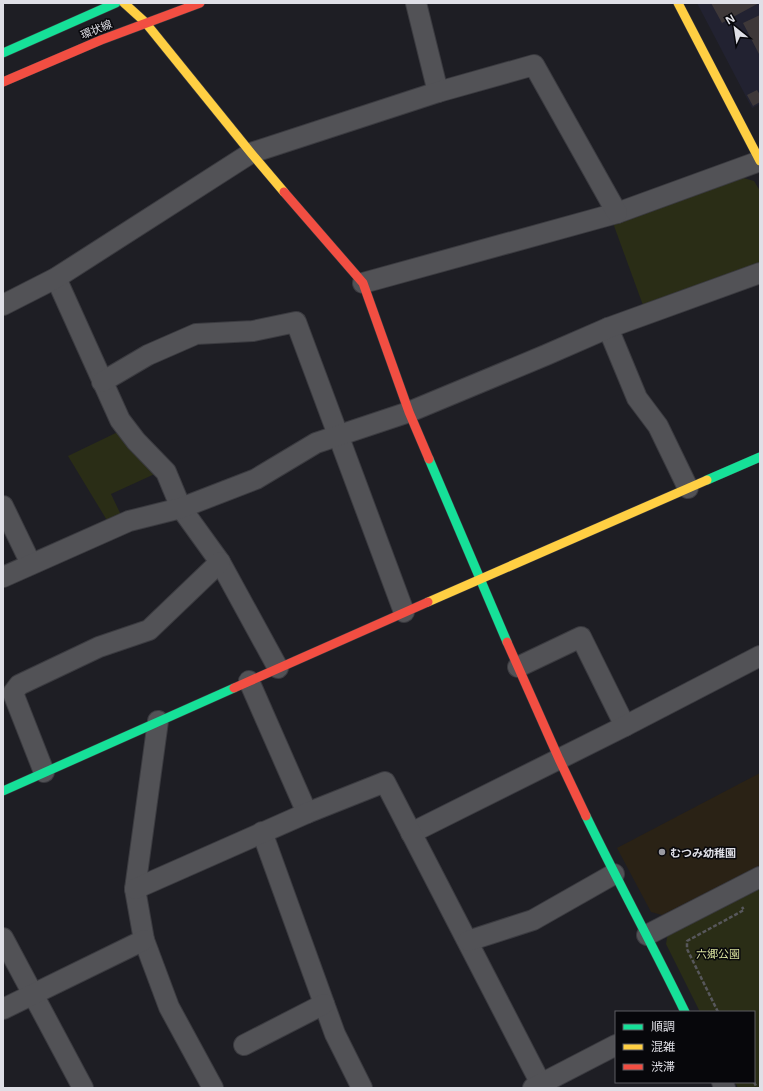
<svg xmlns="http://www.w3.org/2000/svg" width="763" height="1091" viewBox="0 0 763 1091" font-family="'Noto Sans','Noto Sans JP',sans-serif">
  <rect width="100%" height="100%" fill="#1e1e24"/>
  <!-- built -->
  <path fill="#222231" d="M697,3H760V104L752,108Z"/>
  <!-- education -->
  <path fill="#2a2215" d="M760,773V865L662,915L651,912L617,848Z"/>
  <!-- green -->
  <g fill="#2a2d16">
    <path d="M740,177L754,181L760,191V267L644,308L613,223Z"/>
    <path d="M122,430L159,472L111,494L121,515L108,522L68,456Z"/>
    <path d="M760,884V1088H738L735,1082H754V1012H700L666,944L668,932Z"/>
  </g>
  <!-- building -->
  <g fill="#3e3839">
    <path d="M711,3H759L722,23Z"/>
    <path d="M760,15V56L743,23Z"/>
    <path d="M757,90L760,95V102L753,106L747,95Z"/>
  </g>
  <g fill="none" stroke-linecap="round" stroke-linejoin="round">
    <defs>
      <g id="street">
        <path d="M416,3L438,92"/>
        <path d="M56,278L120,420L136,441L166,472L181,508L220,562L278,668"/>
        <path d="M363,283L617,213L760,161"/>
        <path d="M3,305L56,278L251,153L438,92L534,65L617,213"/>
        <path d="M608,328L637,398L658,426L688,488"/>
        <path d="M102,382L148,355L196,334L253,331L296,322L404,612"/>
        <path d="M3,506L31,564"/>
        <path d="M3,577L129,521L181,508L256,479L316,443L409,412L546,355L608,328L760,273"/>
        <path d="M518,667L581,637L625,726"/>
        <path d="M249,681L307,813"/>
        <path d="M158,721L135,889L144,940L169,1007L213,1088"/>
        <path d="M44,772L13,693L19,685L99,647L149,630L220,562"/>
        <path d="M262,832L335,1034L362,1088"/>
        <path d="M411,833L625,726L760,656"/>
        <path d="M135,889L307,813L385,782L541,1084"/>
        <path d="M647,935L760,877"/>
        <path d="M3,938L83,1088"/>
        <path d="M468,941L533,920L614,874"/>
        <path d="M3,1009L144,940"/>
        <path d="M244,1045L324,1004"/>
        <path d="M722,1082L725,1088"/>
        <path d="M533,1088L616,1045"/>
      </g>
      <g id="fast">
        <path d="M3,53L116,3"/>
        <path d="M429,459L507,642"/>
        <path d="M707,480L760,457"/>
        <path d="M3,791L234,688"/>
        <path d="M586,816C618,882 653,946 685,1012"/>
      </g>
      <g id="slow">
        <path d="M124,3L145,22L251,153L284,192"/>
        <path d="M678,3L760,161"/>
        <path d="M428,602L707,480"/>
      </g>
      <g id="jam">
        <path d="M3,82L101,40L200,3"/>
        <path d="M284,192L363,283L409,412L429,459"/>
        <path d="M507,642L559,759L586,816"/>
        <path d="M234,688L428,602"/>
      </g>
    </defs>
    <!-- street casing -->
    <use href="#street" stroke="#3b3b40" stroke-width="22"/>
    <!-- fast casing -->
    <use href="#fast" stroke="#3b3b40" stroke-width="10"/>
    <!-- slow casing -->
    <use href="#slow" stroke="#3b3b40" stroke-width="10"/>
    <!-- jam casing -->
    <use href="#jam" stroke="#3b3b40" stroke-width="10"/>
    <!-- path -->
    <g stroke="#57575b" stroke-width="2.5" stroke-dasharray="4 2" stroke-linecap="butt">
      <path d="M718,1012L687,949V941L744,910L742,907"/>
      <path d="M754,1082L757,1088"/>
    </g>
    <!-- street -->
    <use href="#street" stroke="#525256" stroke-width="20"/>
    <!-- fast -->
    <use href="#fast" stroke="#16e098" stroke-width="9"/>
    <!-- slow -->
    <use href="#slow" stroke="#ffcf43" stroke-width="9"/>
    <!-- jam -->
    <use href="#jam" stroke="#f24e42" stroke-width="9"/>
  </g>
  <!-- markers -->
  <circle fill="#9b9ba2" stroke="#07070b" stroke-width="1.5" cx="662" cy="852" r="4"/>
  <g text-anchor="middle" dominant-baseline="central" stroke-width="3" stroke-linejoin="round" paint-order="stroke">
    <!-- street labels -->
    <g font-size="11" fill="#dfdfe6" stroke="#07070b">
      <text transform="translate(96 29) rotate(-22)">環状線</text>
    </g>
    <!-- poi labels -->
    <g font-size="11" font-weight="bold" fill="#dfdfe6" stroke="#07070b" text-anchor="start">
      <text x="670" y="852">むつみ幼稚園</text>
    </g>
    <!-- park labels -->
    <g font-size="11" fill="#d7df9c" stroke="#07070b">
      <text x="718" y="953">六郷公園</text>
    </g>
  </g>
  <!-- border -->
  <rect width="763" height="1091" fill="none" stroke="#dfdfe6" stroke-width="8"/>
  <!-- legend -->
  <rect x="615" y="1011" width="140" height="72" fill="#07070b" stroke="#5d5d63"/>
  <rect x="623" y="1024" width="20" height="6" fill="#16e098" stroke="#5d5d63"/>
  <text x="651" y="1031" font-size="12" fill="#dfdfe6">順調</text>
  <rect x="623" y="1044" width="20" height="6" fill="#ffcf43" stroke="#5d5d63"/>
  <text x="651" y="1051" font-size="12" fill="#dfdfe6">混雑</text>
  <rect x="623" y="1064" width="20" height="6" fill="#f24e42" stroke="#5d5d63"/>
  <text x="651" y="1071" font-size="12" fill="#dfdfe6">渋滞</text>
  <!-- north arrow -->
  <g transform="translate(735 28) rotate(330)" stroke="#07070b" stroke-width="3" paint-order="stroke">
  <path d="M0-3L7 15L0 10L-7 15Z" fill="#dfdfe6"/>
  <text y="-6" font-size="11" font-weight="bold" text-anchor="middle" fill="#dfdfe6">N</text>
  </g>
</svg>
